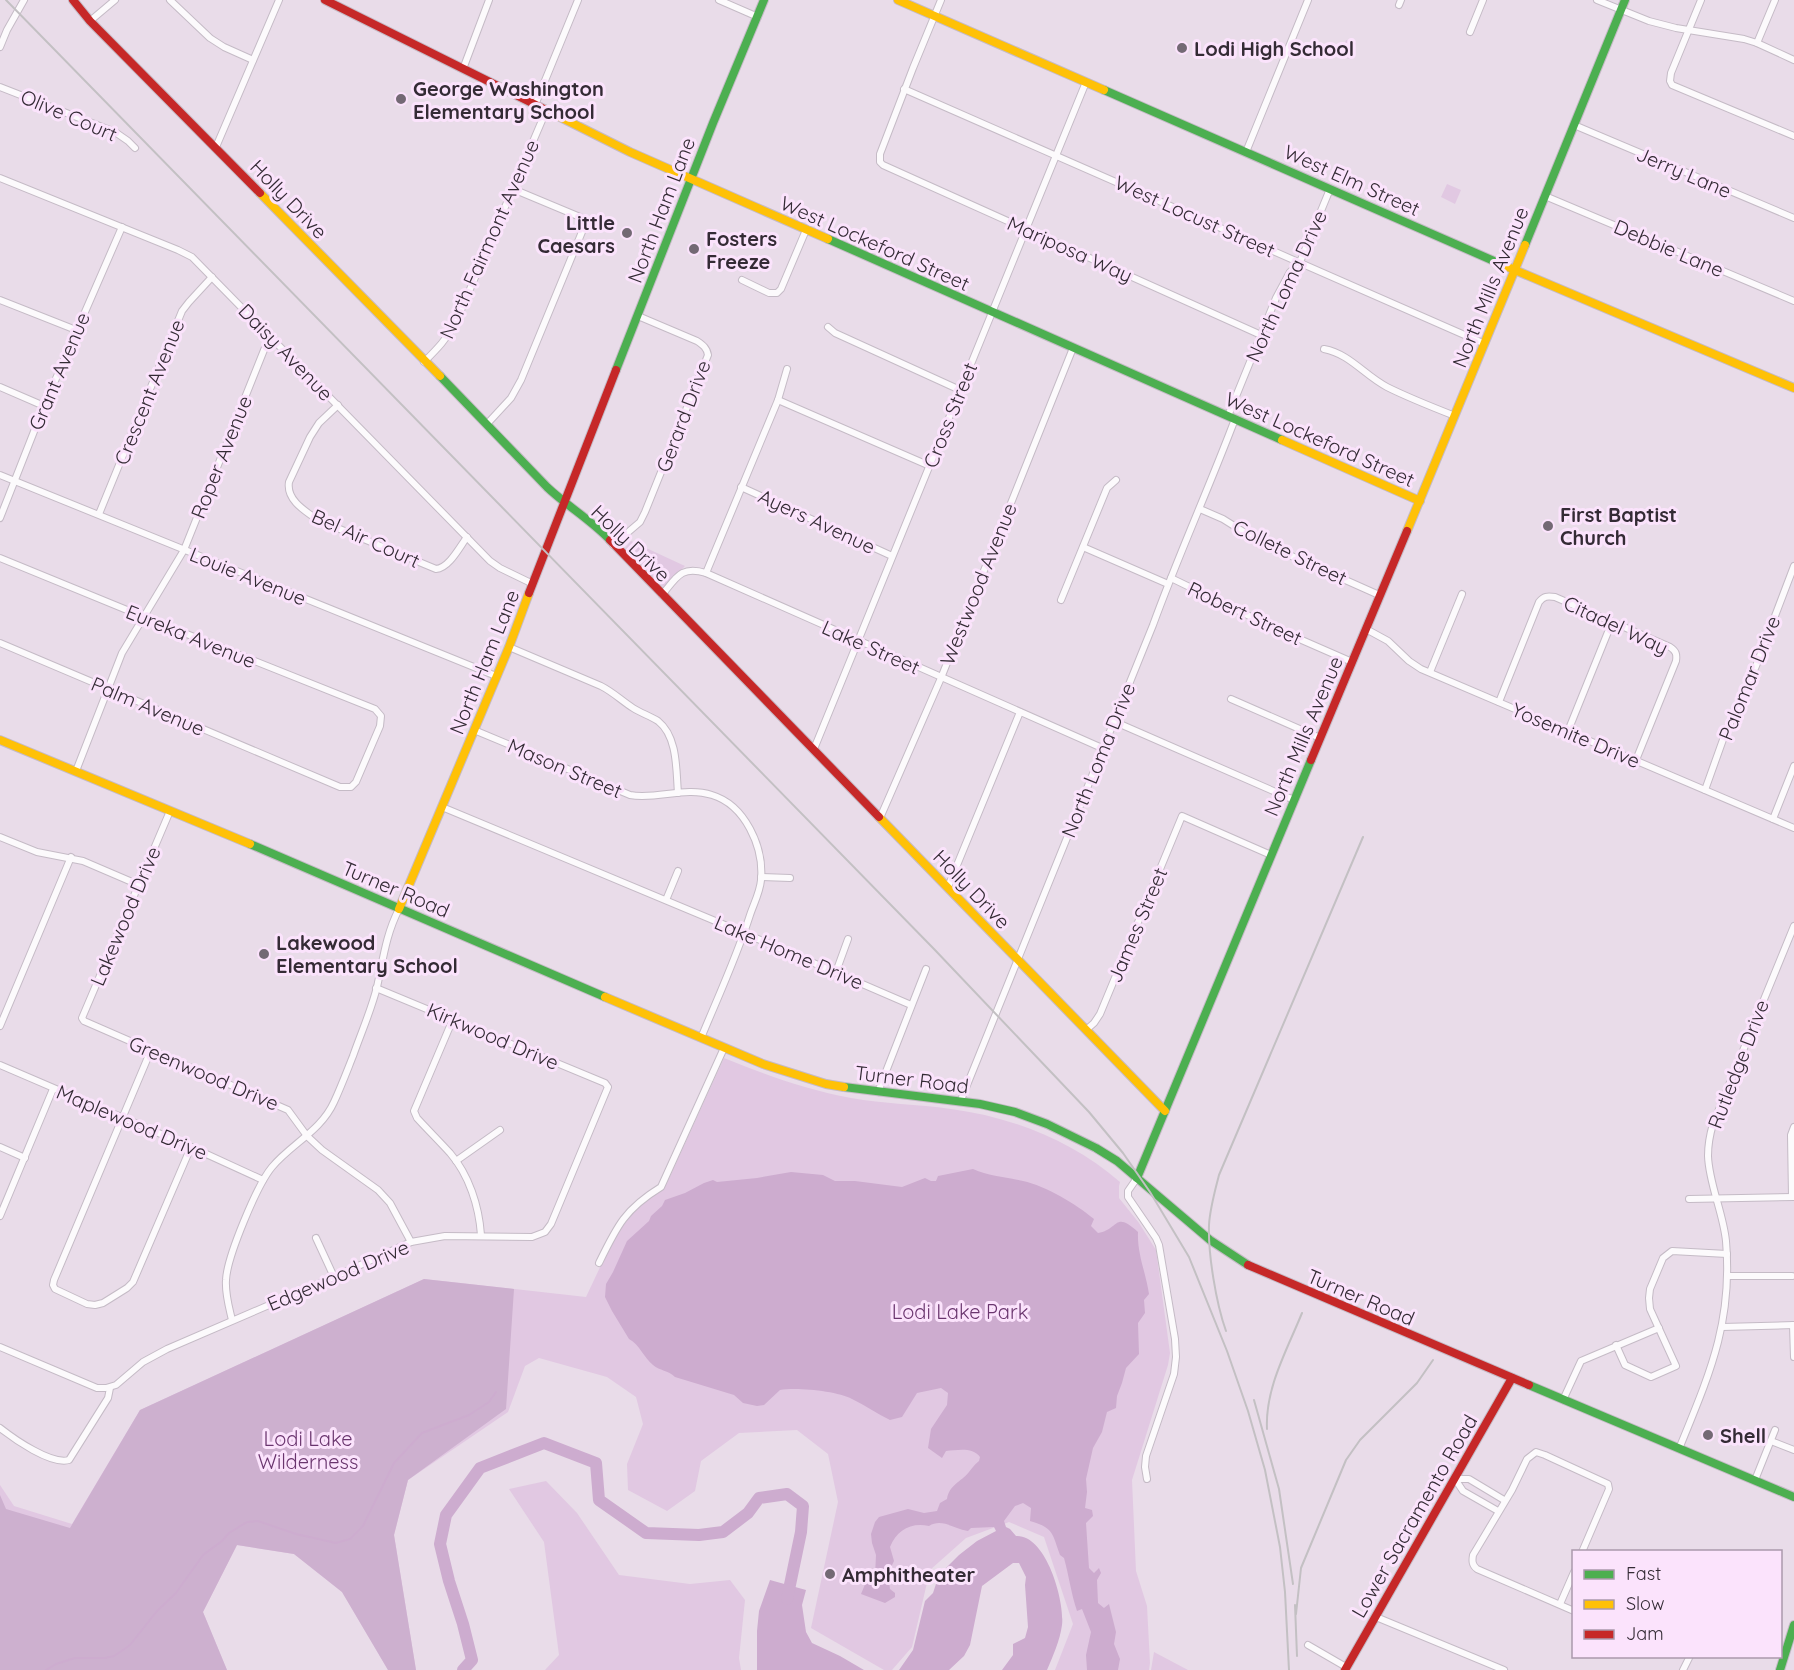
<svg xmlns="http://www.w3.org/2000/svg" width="1794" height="1670" viewBox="0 0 1794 1670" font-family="Quicksand,sans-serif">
  <rect width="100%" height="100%" fill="#e9dce9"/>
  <!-- green -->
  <g fill="#e1c8e2">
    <path d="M1346,40L1356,43L1350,59L1340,56Z"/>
    <path d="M1447,184L1461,190L1455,204L1441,197Z"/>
    <path d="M631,541L685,566L664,588L625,548Z"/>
    <path d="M724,1058C766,1075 807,1090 851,1098C884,1104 917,1104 951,1109C1012,1117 1073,1141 1120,1182L1119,1186V1198L1139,1223L1156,1250L1170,1353L1168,1365L1132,1480L1136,1571L1147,1606L1150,1663L1149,1670H1055L1073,1624L1044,1537L1009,1522L966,1538L930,1570L912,1647L892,1670H884L811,1628L838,1502L828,1454L797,1430L739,1433L701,1461L695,1491L667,1511L628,1490L627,1464L643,1424L636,1397L607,1377L539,1358L525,1366L508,1412L408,1480L394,1535L416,1670H388L342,1592L294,1554L237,1545L203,1612L227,1670H0V1485L14,1506L72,1524L140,1410L424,1279L586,1297L611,1244L628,1215L645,1199L667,1183Z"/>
    <path d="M546,1481L577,1513L619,1575L690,1584L730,1580L745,1600L739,1658L741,1670H545L559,1655L544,1542L509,1489Z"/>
    <path d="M1154,1652L1188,1670H1151Z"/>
  </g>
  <!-- forest -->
  <path fill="#cdb0cf" d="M424,1279L514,1289L506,1409L408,1480L394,1535L416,1670H388L342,1592L294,1554L237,1545L203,1612L227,1670H0V1495L6,1509L70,1528L140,1410Z"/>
  <!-- water -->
  <g fill="#cdaccf">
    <path d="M973,1169C989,1176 1006,1177 1023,1181C1046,1186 1076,1204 1094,1219L1091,1226L1098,1233C1119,1230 1114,1210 1138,1232C1137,1254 1146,1273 1149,1294L1144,1300L1145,1313L1138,1323L1139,1354L1126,1368L1122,1383L1117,1396L1116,1408L1107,1412L1102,1432L1093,1448L1086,1479L1087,1492L1085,1508L1092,1510L1093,1516L1086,1523L1089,1568L1094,1573L1099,1568L1101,1573L1097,1580L1098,1603L1104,1608L1109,1604L1116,1632L1114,1644L1120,1659L1118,1670H1087L1086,1655L1091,1632L1082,1609L1077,1611C1071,1593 1069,1576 1064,1558L1060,1555C1052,1533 1054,1528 1030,1521L1031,1508L1023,1503L1015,1506L1004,1521L1006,1527L1010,1529L1016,1536C1046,1534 1065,1601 1062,1625C1060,1640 1053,1656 1047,1670H1002L1013,1655V1644L1025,1638L1028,1627L1025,1585L1026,1577L1019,1563H1013L982,1586L970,1645L964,1656L949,1670H899L913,1650L925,1601L933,1593L939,1575L959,1555L977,1541L996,1531L994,1527L971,1528L968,1531C954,1529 942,1518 929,1526C911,1522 897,1530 890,1547L894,1561C888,1573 888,1576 890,1589L895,1593V1597L885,1603L861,1594L866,1582L875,1576L876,1555L872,1543L871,1534L875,1522L879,1517L908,1509L924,1513L937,1511L940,1503L947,1499C949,1485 961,1482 969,1472C973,1467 974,1465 979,1461L980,1457C973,1447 958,1450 946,1451L942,1458L928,1448L931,1429L947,1405L948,1393L941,1388L917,1393L902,1417L890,1420C877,1414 865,1405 852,1399C837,1391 797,1387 780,1390L764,1405L757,1406L743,1403L734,1395L675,1377C668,1370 660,1371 653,1365C644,1358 640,1345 629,1339L612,1311L605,1297L606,1284L613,1272L627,1241L649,1221L651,1216L662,1206L665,1200L685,1193L704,1183L713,1180L717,1182L757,1178L791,1172L823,1175L835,1181H855L902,1187L925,1178L931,1181H936L938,1176Z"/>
    <path d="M770,1580L806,1590L802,1605L806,1632L812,1643L840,1656L864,1670H757V1631L759,1611Z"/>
  </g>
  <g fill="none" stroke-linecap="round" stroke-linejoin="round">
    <!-- stream -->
    <path stroke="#cdaccf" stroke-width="2" d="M46,1670L56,1664L75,1658H105L114,1656L123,1650L130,1645L157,1611L176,1593L203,1555L222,1541L229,1533L247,1522L258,1521L296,1534L336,1543L350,1539L363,1526L394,1463L422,1433L469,1415L489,1402L496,1392"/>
    <!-- river -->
    <path stroke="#cdaccf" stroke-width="12" d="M463,1670L472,1660L463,1624L449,1581L440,1544L446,1515L480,1468L544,1443L596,1463L599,1500L646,1533L699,1535L723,1532L748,1513L759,1498L787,1494L803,1506L801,1532L787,1599"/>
    <defs>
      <g id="street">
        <path d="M170,0L210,38L224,47L253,60"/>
        <path d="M719,0L758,17"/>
        <path d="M941,0L913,68L880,154V162L883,165L1261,335"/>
        <path d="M1597,0L1649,21L1676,28L1744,39L1757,43L1794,60"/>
        <path d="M1701,0L1671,73L1670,81L1672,85L1794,136"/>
        <path d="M1399,5L1401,0"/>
        <path d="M90,21L115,0"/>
        <path d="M1470,32L1483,0"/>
        <path d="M1757,43L1775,0"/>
        <path d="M0,47L7,30L24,0"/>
        <path d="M463,69L489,0"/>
        <path d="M0,87L115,132L128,141L135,148"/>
        <path d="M904,89L1485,344"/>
        <path d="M535,105L578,0"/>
        <path d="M1574,125L1794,218"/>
        <path d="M216,147L279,0"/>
        <path d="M1246,152L1308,0"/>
        <path d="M0,178L178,250L192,257L490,561L500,568L533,584"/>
        <path d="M1545,196L1794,301"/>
        <path d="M742,280L769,293H777L781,289L806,230"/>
        <path d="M0,300L76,330"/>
        <path d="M828,327L835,333L960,390"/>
        <path d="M1324,349C1350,354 1364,375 1387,387C1409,398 1432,407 1455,416"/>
        <path d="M424,362C437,349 447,339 456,322L546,111"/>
        <path d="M0,387L44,406"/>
        <path d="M778,400L930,466"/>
        <path d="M338,405L319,423L310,437L289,482C286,500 305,511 318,520L436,569C449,568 459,548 467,537"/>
        <path d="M1228,416L1276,298L1290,272L1300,262L1330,189"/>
        <path d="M487,424L511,398L521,380L584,227L583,221L580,217L513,189"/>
        <path d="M0,475L496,676"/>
        <path d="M741,487L892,556"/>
        <path d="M1200,509L1223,519L1258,541L1379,595"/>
        <path d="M99,514L182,311L189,302L212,277"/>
        <path d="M0,518L44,406L122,227"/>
        <path d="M613,545L640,522L645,512L708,355C707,348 703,345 697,341L638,316"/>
        <path d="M1083,547L1168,584"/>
        <path d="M0,558L144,617L375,709L381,716L380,726L356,782L351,787H340L0,643"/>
        <path d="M706,573L778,400L787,369"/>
        <path d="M1171,578L1272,627L1352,662"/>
        <path d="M662,595C676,578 681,565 706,573L1102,748"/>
        <path d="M1061,600L1107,488L1116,480"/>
        <path d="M1366,629L1388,641L1409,661L1421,669L1794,828"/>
        <path d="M509,647L601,686C613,692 622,701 633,708C641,713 650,716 658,721C678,737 676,770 678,793"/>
        <path d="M1430,672L1462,594"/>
        <path d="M1231,699L1320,738"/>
        <path d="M1499,702L1539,602C1544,596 1547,596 1555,597L1670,647C1676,651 1677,654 1676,661L1636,760"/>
        <path d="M1113,721L1294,800"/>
        <path d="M474,730L630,795C657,800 685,786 712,795C745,805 764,847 761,880C760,892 754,903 750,915C737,956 718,997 701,1038"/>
        <path d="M1568,731L1612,622"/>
        <path d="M814,749L1086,82"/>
        <path d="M76,771L122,653L184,550L270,335"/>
        <path d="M1705,790L1725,734L1756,666L1794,566"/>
        <path d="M442,807L744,933L911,1005"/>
        <path d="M170,811L82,1018L84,1021L288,1110L307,1136L322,1150L378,1190L390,1203L411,1242"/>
        <path d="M880,818L941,678L1073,348"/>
        <path d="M1773,819L1794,766"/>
        <path d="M0,837L37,852L83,861L139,885"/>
        <path d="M761,877L790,878"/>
        <path d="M948,887L1020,712"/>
        <path d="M666,900L678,871"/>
        <path d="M836,972L848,939"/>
        <path d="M453,1019L414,1111L417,1118C428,1130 439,1141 450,1153C469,1175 479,1206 481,1235"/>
        <path d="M0,1026L71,857"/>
        <path d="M1086,1030L1094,1023L1100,1014L1182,816L1271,855"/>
        <path d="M151,1050L54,1280L53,1285L55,1289L87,1304L95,1305L103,1303L127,1288L133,1282L191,1147"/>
        <path d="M0,1065L191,1147L263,1180"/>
        <path d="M878,1092L926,969"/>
        <path d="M961,1100L1153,625C1178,556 1209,488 1235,419"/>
        <path d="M0,1147L25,1158"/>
        <path d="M456,1161L500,1130"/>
        <path d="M1137,1178L1128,1191V1197L1156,1238L1159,1245L1175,1339L1176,1357L1174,1374L1146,1456L1145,1467L1147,1479"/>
        <path d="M1792,1197L1791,1135L1794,1127"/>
        <path d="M1689,1199L1794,1197"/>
        <path d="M0,1216L53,1089"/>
        <path d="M316,1238L334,1277"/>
        <path d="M599,1263C617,1226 625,1209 661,1187L724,1048"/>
        <path d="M1728,1276H1792"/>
        <path d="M232,1320C229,1307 225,1294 226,1280C227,1257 257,1185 272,1167C291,1144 321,1131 334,1102C341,1087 347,1071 353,1056C361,1033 371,1011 377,987C383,960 386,934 399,909"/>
        <path d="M1793,1325L1794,1357"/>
        <path d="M1722,1327L1794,1325"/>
        <path d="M1616,1345L1625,1365L1651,1377L1676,1366L1650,1309L1649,1298L1650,1289L1663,1258L1672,1251L1727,1254"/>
        <path d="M0,1347L97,1388H106L116,1385L143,1362L167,1349L334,1277L411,1242L445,1236L532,1237L545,1232L551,1224L608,1087L605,1083L376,988"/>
        <path d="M1563,1400L1581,1361L1659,1328"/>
        <path d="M0,1428C14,1439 51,1465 69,1460L108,1398L110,1388"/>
        <path d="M1771,1441L1794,1450"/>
        <path d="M1679,1449C1709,1375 1733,1323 1726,1241C1723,1212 1709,1184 1708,1156C1708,1145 1710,1134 1713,1124L1794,926"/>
        <path d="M1455,1479H1469L1504,1500"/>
        <path d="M1455,1479L1463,1491L1498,1511"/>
        <path d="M1755,1480L1775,1430"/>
        <path d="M1560,1604L1574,1572"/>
        <path d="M1574,1611L1477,1569C1472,1565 1472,1561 1473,1555L1512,1490L1527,1459L1536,1452L1545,1455L1608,1484L1609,1489L1582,1552"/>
        <path d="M1376,1617L1504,1670"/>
        <path d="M1308,1645L1346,1667"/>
        <path d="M1683,1670L1690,1656"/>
      </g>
      <g id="fast">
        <path d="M1104,90L1503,265"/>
        <path d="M828,239L1282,440"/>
        <path d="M1525,245L1625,0"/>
        <path d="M616,370L713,123L764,0"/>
        <path d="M440,376L547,487C567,506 591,520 610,540"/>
        <path d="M250,844L605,997"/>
        <path d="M844,1087L980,1104L1015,1112L1047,1124L1096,1148L1117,1161L1210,1240L1248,1265"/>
        <path d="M1137,1178L1311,760"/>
        <path d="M1529,1385L1794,1497"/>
        <path d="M1780,1670L1794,1625"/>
      </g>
      <g id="slow">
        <path d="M898,0L1104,90"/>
        <path d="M544,109L630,152L828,239"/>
        <path d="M260,193L440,376"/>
        <path d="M1503,265L1794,388"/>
        <path d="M1282,440L1420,501"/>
        <path d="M1407,531L1525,245"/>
        <path d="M0,740L250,844"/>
        <path d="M879,817L1165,1111"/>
        <path d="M399,909L509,647L529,593"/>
        <path d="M605,997L763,1064L826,1084L844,1087"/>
      </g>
      <g id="jam">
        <path d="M73,0L90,21L260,193"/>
        <path d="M325,0L544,109"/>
        <path d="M610,540L879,817"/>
        <path d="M529,593L616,370"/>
        <path d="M1311,760L1407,531"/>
        <path d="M1248,1265L1529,1385"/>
        <path d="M1345,1670L1512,1378"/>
      </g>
    </defs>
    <!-- street casing -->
    <use href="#street" stroke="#c5bbc6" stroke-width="8"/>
    <!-- fast casing -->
    <use href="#fast" stroke="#c5bbc6" stroke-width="10"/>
    <!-- slow casing -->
    <use href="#slow" stroke="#c5bbc6" stroke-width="10"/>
    <!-- jam casing -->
    <use href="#jam" stroke="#c5bbc6" stroke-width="10"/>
    <!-- street -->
    <use href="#street" stroke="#fcfafc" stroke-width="6"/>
    <!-- fast -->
    <use href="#fast" stroke="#4caf50" stroke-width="8"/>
    <!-- slow -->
    <use href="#slow" stroke="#ffc107" stroke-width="8"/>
    <!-- jam -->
    <use href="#jam" stroke="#c62828" stroke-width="8"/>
    <!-- rail -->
    <g stroke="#c3c0c3" stroke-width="2">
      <path d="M6,0L934,949L1089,1112L1123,1153L1150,1192L1189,1257L1227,1351L1248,1411L1265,1470L1280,1547L1285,1592L1289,1670"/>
      <path d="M1226,1331C1216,1303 1208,1254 1209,1225C1210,1208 1215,1191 1219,1175L1363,837"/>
      <path d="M1254,1400L1279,1489L1293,1584"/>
      <path d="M1267,1429C1265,1388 1287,1350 1302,1313"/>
      <path d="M1295,1605L1297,1656"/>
      <path d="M1296,1614L1301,1568L1346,1460L1360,1440L1417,1383L1433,1360"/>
    </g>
  </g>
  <!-- markers -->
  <g fill="#736974" stroke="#fbe3fc" stroke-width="2">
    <circle cx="1182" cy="48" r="6"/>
    <circle cx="401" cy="99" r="6"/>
    <circle cx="627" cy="233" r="6"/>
    <circle cx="694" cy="249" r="6"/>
    <circle cx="1548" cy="526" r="6"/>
    <circle cx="264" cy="954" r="6"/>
    <circle cx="1708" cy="1435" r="6"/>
    <circle cx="830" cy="1574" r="6"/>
  </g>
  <g text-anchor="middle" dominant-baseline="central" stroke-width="6" stroke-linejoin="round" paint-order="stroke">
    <!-- poi labels -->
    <g font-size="20" font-weight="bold" fill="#342b35" stroke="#fbe3fc" text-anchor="start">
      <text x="1194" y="48">Lodi High School</text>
      <text x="413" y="88">George Washington<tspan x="413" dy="23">Elementary School</tspan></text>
      <text x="615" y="222" text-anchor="end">Little<tspan x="615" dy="23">Caesars</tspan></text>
      <text x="706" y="238">Fosters<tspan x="706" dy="23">Freeze</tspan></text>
      <text x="1560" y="514">First Baptist<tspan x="1560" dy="23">Church</tspan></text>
      <text x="276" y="942">Lakewood<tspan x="276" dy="23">Elementary School</tspan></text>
      <text x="1720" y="1435">Shell</text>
      <text x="842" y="1574">Amphitheater</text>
    </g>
    <!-- street labels -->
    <g font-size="20" fill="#342b35" stroke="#fbe3fc">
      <text transform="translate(69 115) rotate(23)">Olive Court</text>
      <text transform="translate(1684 172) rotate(23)">Jerry Lane</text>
      <text transform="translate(1352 180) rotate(24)">West Elm Street</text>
      <text transform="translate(289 199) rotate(46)">Holly Drive</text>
      <text transform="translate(661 210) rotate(-69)">North Ham Lane</text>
      <text transform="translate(1195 216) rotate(24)">West Locust Street</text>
      <text transform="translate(489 239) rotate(-66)">North Fairmont Avenue</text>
      <text transform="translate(875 243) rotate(24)">West Lockeford Street</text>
      <text transform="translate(1669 248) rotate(23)">Debbie Lane</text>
      <text transform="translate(1070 249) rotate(24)">Mariposa Way</text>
      <text transform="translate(1286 286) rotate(-65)">North Loma Drive</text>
      <text transform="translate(1490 287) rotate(-68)">North Mills Avenue</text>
      <text transform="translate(286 352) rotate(46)">Daisy Avenue</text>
      <text transform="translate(59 371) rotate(-67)">Grant Avenue</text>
      <text transform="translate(149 392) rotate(-68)">Crescent Avenue</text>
      <text transform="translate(950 415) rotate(-68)">Cross Street</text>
      <text transform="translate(683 416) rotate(-69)">Gerard Drive</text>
      <text transform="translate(1320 439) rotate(24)">West Lockeford Street</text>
      <text transform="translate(221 457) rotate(-68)">Roper Avenue</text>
      <text transform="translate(817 521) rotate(25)">Ayers Avenue</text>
      <text transform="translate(366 538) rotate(24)">Bel Air Court</text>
      <text transform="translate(631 543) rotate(44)">Holly Drive</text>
      <text transform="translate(1290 552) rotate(26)">Collete Street</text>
      <text transform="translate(248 576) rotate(22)">Louie Avenue</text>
      <text transform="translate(978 584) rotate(-68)">Westwood Avenue</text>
      <text transform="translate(1245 613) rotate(25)">Robert Street</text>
      <text transform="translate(1616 625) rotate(25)">Citadel Way</text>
      <text transform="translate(191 636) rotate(22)">Eureka Avenue</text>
      <text transform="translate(871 647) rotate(24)">Lake Street</text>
      <text transform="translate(484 662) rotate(-68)">North Ham Lane</text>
      <text transform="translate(1749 678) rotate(-68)">Palomar Drive</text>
      <text transform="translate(148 706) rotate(23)">Palm Avenue</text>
      <text transform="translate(1576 735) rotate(23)">Yosemite Drive</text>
      <text transform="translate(1303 736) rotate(-67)">North Mills Avenue</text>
      <text transform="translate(1098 760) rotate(-68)">North Loma Drive</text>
      <text transform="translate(565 768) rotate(23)">Mason Street</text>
      <text transform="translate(396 889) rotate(23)">Turner Road</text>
      <text transform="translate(972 889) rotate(46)">Holly Drive</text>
      <text transform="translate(125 916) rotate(-67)">Lakewood Drive</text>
      <text transform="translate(1137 925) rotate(-67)">James Street</text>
      <text transform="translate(789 952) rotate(23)">Lake Home Drive</text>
      <text transform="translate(493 1036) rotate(23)">Kirkwood Drive</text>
      <text transform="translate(1738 1064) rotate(-69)">Rutledge Drive</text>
      <text transform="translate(204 1073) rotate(23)">Greenwood Drive</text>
      <text transform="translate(912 1079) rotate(7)">Turner Road</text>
      <text transform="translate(132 1122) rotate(23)">Maplewood Drive</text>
      <text transform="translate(338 1275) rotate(-23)">Edgewood Drive</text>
      <text transform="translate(1361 1297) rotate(23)">Turner Road</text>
      <text transform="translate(1414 1516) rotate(-60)">Lower Sacramento Road</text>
    </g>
    <!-- park labels -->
    <g font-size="20" fill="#6a356e" stroke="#fbe3fc">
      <text x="960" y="1311">Lodi Lake Park</text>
      <text x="308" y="1438">Lodi Lake<tspan x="308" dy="23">Wilderness</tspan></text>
    </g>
  </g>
  <!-- legend -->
  <rect x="1572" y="1550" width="210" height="108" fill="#fbe3fc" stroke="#ab99ac" stroke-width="1.5"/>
  <rect x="1584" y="1570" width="30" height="9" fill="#4caf50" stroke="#ab99ac" stroke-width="1.5"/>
  <text x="1626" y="1580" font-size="18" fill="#342b35">Fast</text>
  <rect x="1584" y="1600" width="30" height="9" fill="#ffc107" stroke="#ab99ac" stroke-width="1.5"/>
  <text x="1626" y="1610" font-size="18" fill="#342b35">Slow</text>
  <rect x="1584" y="1630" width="30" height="9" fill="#c62828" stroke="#ab99ac" stroke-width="1.5"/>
  <text x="1626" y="1640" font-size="18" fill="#342b35">Jam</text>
</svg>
